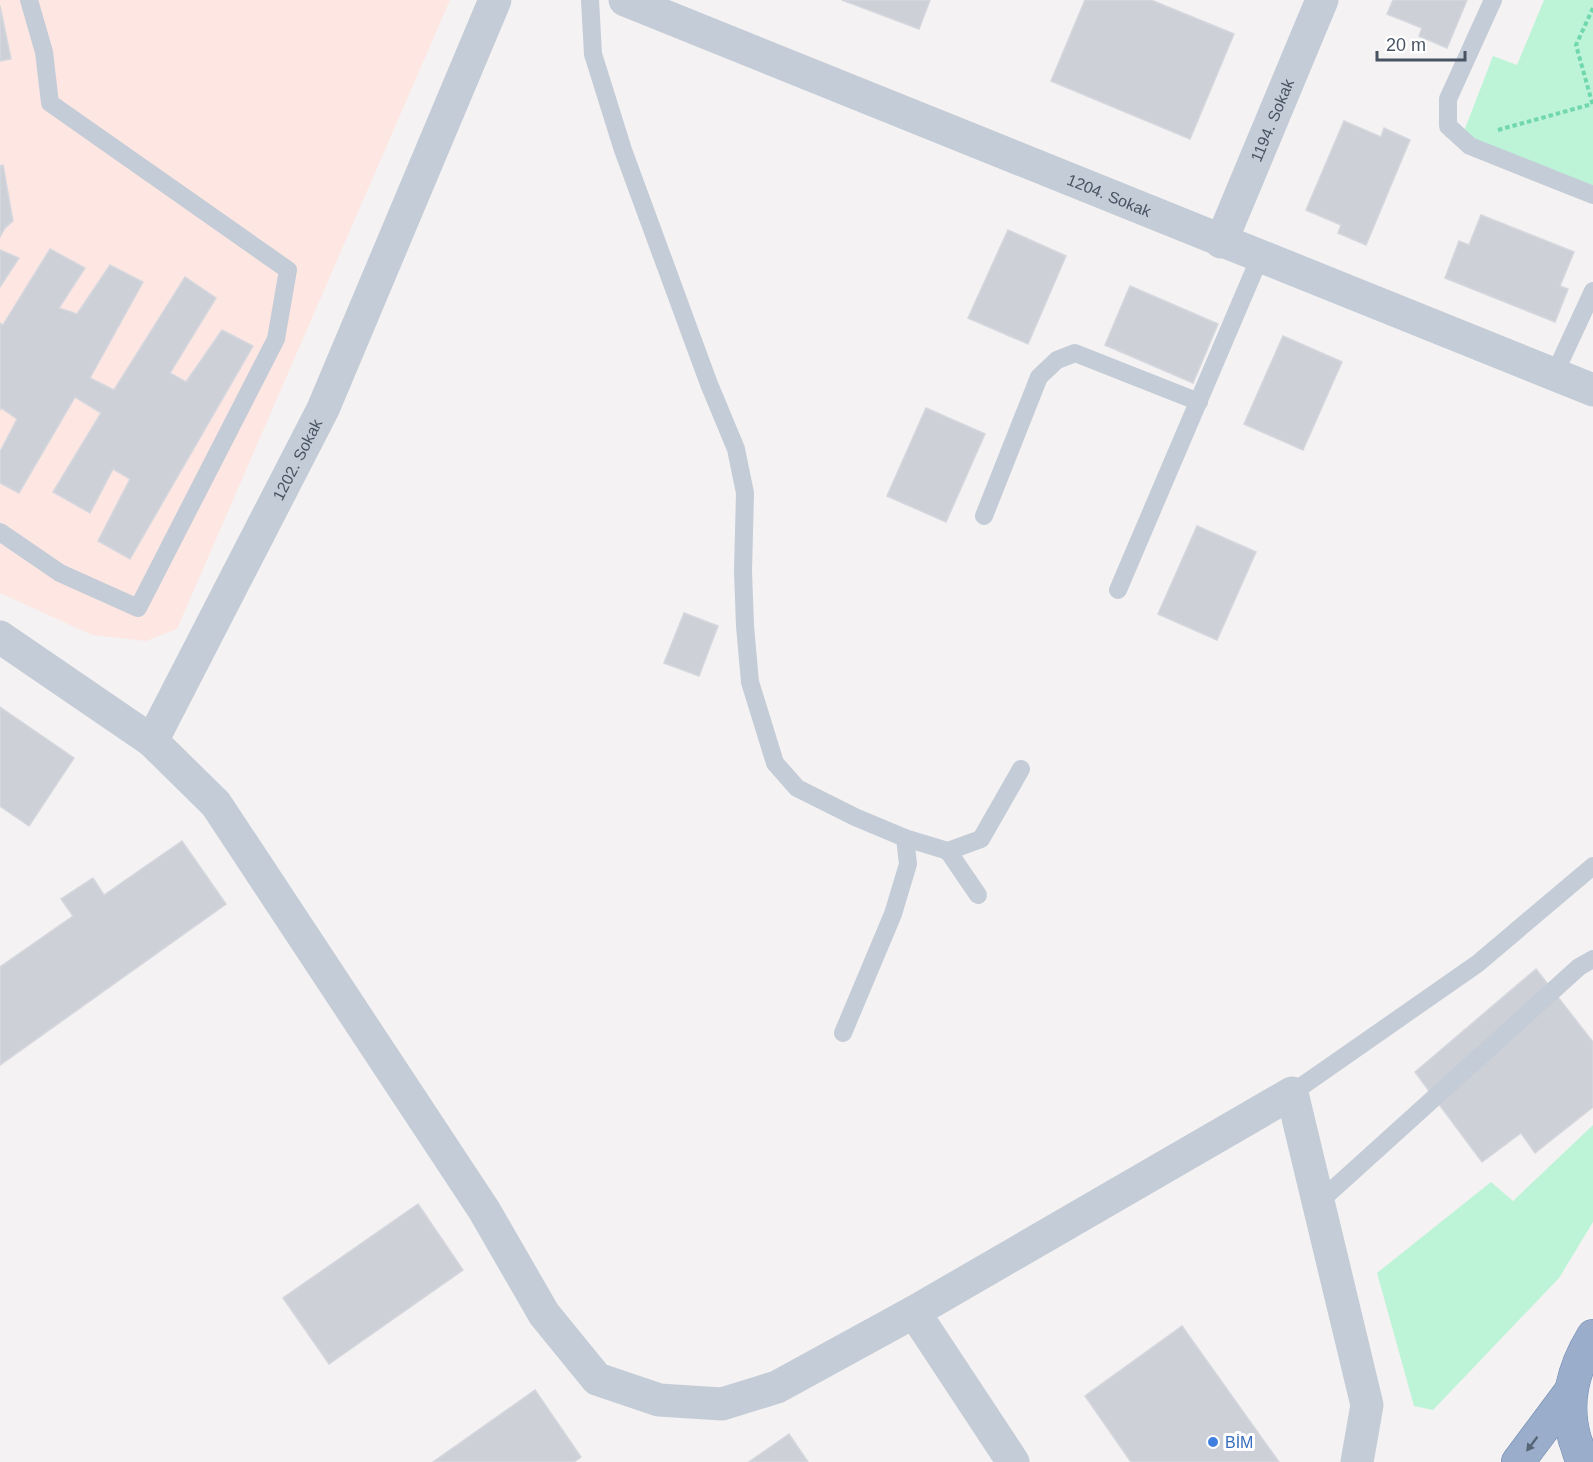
<svg xmlns="http://www.w3.org/2000/svg" width="1593" height="1462" viewBox="0 0 1593 1462" font-family="Helvetica,sans-serif">
  <rect width="100%" height="100%" fill="#f4f2f2"/>
  <!-- medical -->
  <path fill="#fee7e2" d="M0,0H450L177,629L146,641L92,635L0,593Z"/>
  <!-- green -->
  <g fill="#bdf4d7">
    <path d="M1544,0H1593V190L1463,134L1493,56L1517,65Z"/>
    <path d="M1593,1125V1222L1559,1278L1433,1410L1414,1406L1377,1273L1491,1182L1513,1201Z"/>
  </g>
  <!-- building -->
  <g fill="#cdd0d7" stroke="#d5d7de" stroke-width="1.5">
    <path d="M842,0H930L919,29Z"/>
    <path d="M1085,0H1151L1234,34L1190,139L1051,81Z"/>
    <path d="M1393,0H1467L1447,48L1419,36L1422,28L1387,14Z"/>
    <path d="M0,6L11,59L0,61Z"/>
    <path d="M1344,121L1381,137L1384,128L1410,140L1366,245L1338,233L1341,225L1306,210Z"/>
    <path d="M3,165L13,221L5,228L0,237V166Z"/>
    <path d="M1481,215L1574,252L1560,286L1568,289L1555,322L1445,278L1459,241L1469,245Z"/>
    <path d="M1008,230L1066,256L1028,344L968,318Z"/>
    <path d="M50,249L85,268L59,308L77,314L110,265L143,282L90,378L114,390L185,277L216,298L170,373L186,382L222,330L253,346L130,559L98,541L130,479L113,469L90,513L53,492L101,413L75,397L19,493L0,483V452L17,419L1,408L0,410V323L3,325Z"/>
    <path d="M0,250L19,258L0,287Z"/>
    <path d="M1130,286L1218,324L1193,383L1105,345Z"/>
    <path d="M1283,336L1342,362L1303,450L1244,424Z"/>
    <path d="M926,408L985,434L946,522L887,496Z"/>
    <path d="M1197,526L1256,552L1217,640L1158,614Z"/>
    <path d="M684,613L718,626L699,676L664,663Z"/>
    <path d="M0,707L74,758L29,826L0,806Z"/>
    <path d="M182,841L226,904L0,1065V967L73,916L61,899L93,878L104,895Z"/>
    <path d="M1536,969L1593,1042V1107L1535,1153L1521,1133L1482,1162L1415,1072Z"/>
    <path d="M418,1204L463,1270L329,1364L283,1298Z"/>
    <path d="M1182,1326L1279,1462H1131L1085,1396Z"/>
    <path d="M535,1390L581,1457L574,1462H433Z"/>
    <path d="M789,1434L808,1462H749Z"/>
  </g>
  <g fill="none" stroke-linecap="round" stroke-linejoin="round">
    <defs>
      <g id="trunk">
        <path d="M1518,1462L1571,1391"/>
        <path d="M1583,1462C1579,1455 1578,1447 1575,1440C1564,1402 1573,1369 1593,1336"/>
      </g>
    </defs>
    <!-- trunk casing -->
    <use href="#trunk" stroke="#7089b1" stroke-width="34"/>
    <!-- path -->
    <g stroke="#71d7ad" stroke-width="4" stroke-dasharray="4.5 3" stroke-linecap="butt">
      <path d="M1593,8L1576,45L1593,106"/>
      <path d="M1498,130L1592,104"/>
    </g>
    <!-- service -->
    <g stroke="#c4ccd7" stroke-width="18">
      <path d="M590,0L593,54L623,150L709,384L736,449L745,493L743,571L745,626L750,682L775,763L797,788L855,817L905,838L908,864L893,914L843,1033"/>
      <path d="M1493,0L1448,99V126L1470,146L1593,195"/>
      <path d="M1554,375L1593,291"/>
      <path d="M984,516L1039,377L1057,360L1075,353L1199,402"/>
      <path d="M0,532L60,573L138,608L276,339L288,270L50,103L44,52L29,0"/>
      <path d="M1118,590L1260,257"/>
      <path d="M905,838L948,851L981,839L1021,769"/>
      <path d="M948,851L978,895"/>
      <path d="M1292,1093L1477,964L1593,866"/>
      <path d="M1319,1202L1579,967L1593,959"/>
    </g>
    <!-- minor -->
    <g stroke="#c4ccd7" stroke-width="33">
      <path id="s1" d="M1221,242L1322,0"/>
      <path id="s2" d="M0,637L152,741L323,409L495,0"/>
      <path d="M152,741L216,804L484,1210L544,1314L597,1379L659,1400L722,1404L777,1387L914,1312L1292,1093L1367,1405L1357,1462"/>
      <path d="M914,1312L1013,1462"/>
    </g>
    <!-- tertiary -->
    <path stroke="#c4ccd7" stroke-width="33" id="s3" d="M625,0L1593,390"/>
    <!-- trunk -->
    <use href="#trunk" stroke="#9aaecc" stroke-width="33"/>
  </g>
  <!-- one-way arrows -->
  <defs><path id="oneway-solid" d="M-6-.8H1V-3.2L6.5 0L1 3.2V.8H-6Z" transform="scale(1.5)"/></defs>
  <use fill="#586577" href="#oneway-solid" transform="translate(1532 1444) rotate(127)"/>
  <!-- markers -->
  <circle fill="#3f7fe0" stroke="#fff" stroke-width="2" cx="1213" cy="1442" r="6"/>
  <g text-anchor="middle" dominant-baseline="central" stroke-width="6" stroke-linejoin="round" paint-order="stroke">
    <!-- street labels -->
    <g font-size="16" fill="#475362" stroke="#fff">
      <text stroke="none"><textPath href="#s1" startOffset="132">1194. Sokak</textPath></text>
      <text stroke="none"><textPath href="#s3" startOffset="522">1204. Sokak</textPath></text>
      <text stroke="none"><textPath href="#s2" startOffset="501">1202. Sokak</textPath></text>
    </g>
    <!-- shop labels -->
    <g font-size="16" fill="#366cbe" stroke="#fff" text-anchor="start">
      <text x="1225" y="1442">BİM</text>
    </g>
  </g>
  <!-- scale -->
  <path d="M1377 51v9h88v-9" fill="none" stroke="#475362" stroke-width="3"/>
  <text x="1386" y="51" font-size="18" fill="#475362" stroke="#ffffff" stroke-width="4.5" paint-order="stroke">20 m</text>
</svg>
